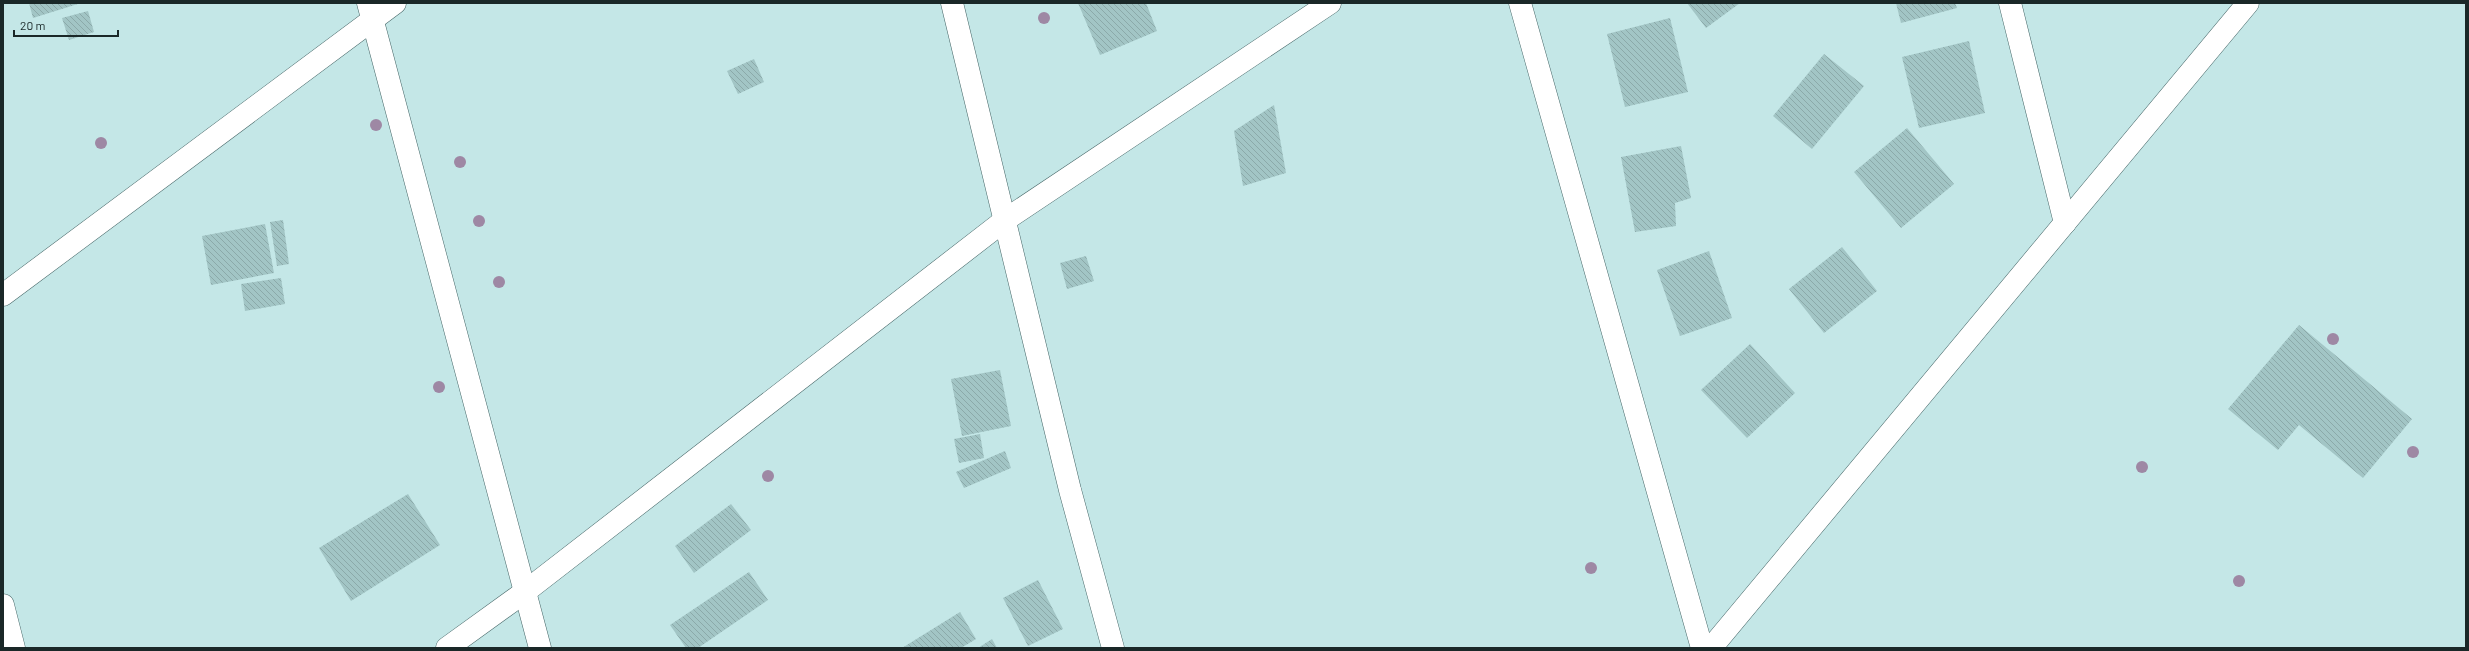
<svg xmlns="http://www.w3.org/2000/svg" width="2469" height="651" viewBox="0 0 2469 651" font-family="Barlow,sans-serif">
  <defs>
    <pattern id="building-back-hatch" width="6" height="6" patternUnits="userSpaceOnUse"><rect width="6" height="6" fill="#a2c5c5"/><path d="M-1 5l2 2M0 0l6 6M5-1l2 2" fill="none" stroke="#8ba9a9"/></pattern>
  </defs>
  <rect width="100%" height="100%" fill="#c4e7e7"/>
  <!-- building -->
  <g fill="url(#building-back-hatch)">
    <path d="M29,3H81L33,18Z"/>
    <path d="M1078,3H1146L1157,31L1100,55Z"/>
    <path d="M1687,3H1740L1706,28Z"/>
    <path d="M1896,3H1955L1957,8L1901,23Z"/>
    <path d="M88,11L94,32L69,40L62,18Z"/>
    <path d="M1670,18L1688,92L1625,107L1607,34Z"/>
    <path d="M1969,41L1985,113L1919,128L1902,57Z"/>
    <path d="M1824,54L1864,86L1812,149L1773,116Z"/>
    <path d="M754,59L764,82L738,94L727,71Z"/>
    <path d="M1274,105L1286,173L1243,186L1234,131Z"/>
    <path d="M1907,128L1954,184L1901,228L1854,172Z"/>
    <path d="M1681,146L1691,198L1675,203L1676,226L1635,232L1621,157Z"/>
    <path d="M283,220L289,264L277,266L270,222Z"/>
    <path d="M265,224L274,273L211,285L202,236Z"/>
    <path d="M1842,247L1877,291L1824,333L1789,289Z"/>
    <path d="M1709,251L1732,318L1680,336L1657,270Z"/>
    <path d="M1086,256L1094,281L1067,289L1060,263Z"/>
    <path d="M281,278L285,304L245,311L241,284Z"/>
    <path d="M2299,325L2412,419L2363,478L2299,425L2278,450L2228,409Z"/>
    <path d="M1750,344L1795,393L1747,438L1701,390Z"/>
    <path d="M1000,370L1011,426L962,436L951,379Z"/>
    <path d="M980,434L984,458L959,463L954,439Z"/>
    <path d="M1005,451L1011,468L964,488L956,472Z"/>
    <path d="M408,494L440,545L351,601L319,548Z"/>
    <path d="M731,504L751,530L694,573L675,546Z"/>
    <path d="M749,572L768,600L698,648H686L670,625Z"/>
    <path d="M1038,580L1063,629L1028,646L1003,598Z"/>
    <path d="M960,612L976,639L961,648H902Z"/>
    <path d="M992,639L997,648H978Z"/>
  </g>
  <g fill="none" stroke-linecap="round" stroke-linejoin="round">
    <defs>
      <g id="minor">
        <path d="M368,3L540,648"/>
        <path d="M952,3L1070,490L1113,648"/>
        <path d="M1520,3L1702,648"/>
        <path d="M2010,3L2065,223"/>
        <path d="M3,295L395,3"/>
        <path d="M3,605L14,648"/>
        <path d="M447,648L526,591L1005,220L1330,3"/>
        <path d="M1711,648L2248,3"/>
      </g>
    </defs>
    <!-- minor casing -->
    <use href="#minor" stroke="#476768" stroke-width="23"/>
    <!-- minor -->
    <use href="#minor" stroke="#fff" stroke-width="22"/>
  </g>
  <!-- trees -->
  <g fill="#9e88a4">
    <circle cx="1044" cy="18" r="6"/>
    <circle cx="376" cy="125" r="6"/>
    <circle cx="101" cy="143" r="6"/>
    <circle cx="460" cy="162" r="6"/>
    <circle cx="479" cy="221" r="6"/>
    <circle cx="499" cy="282" r="6"/>
    <circle cx="2333" cy="339" r="6"/>
    <circle cx="439" cy="387" r="6"/>
    <circle cx="2413" cy="452" r="6"/>
    <circle cx="2142" cy="467" r="6"/>
    <circle cx="768" cy="476" r="6"/>
    <circle cx="1591" cy="568" r="6"/>
    <circle cx="2239" cy="581" r="6"/>
  </g>
  <!-- border -->
  <rect width="2469" height="651" fill="none" stroke="#1a2828" stroke-width="8"/>
  <!-- scale -->
  <path d="M14 30v6h104v-6" fill="none" stroke="#1a2828" stroke-width="2"/>
  <text x="20" y="30" font-size="12" fill="#1a2828" stroke="#c4e7e7" stroke-width="3" paint-order="stroke">20 m</text>
</svg>
